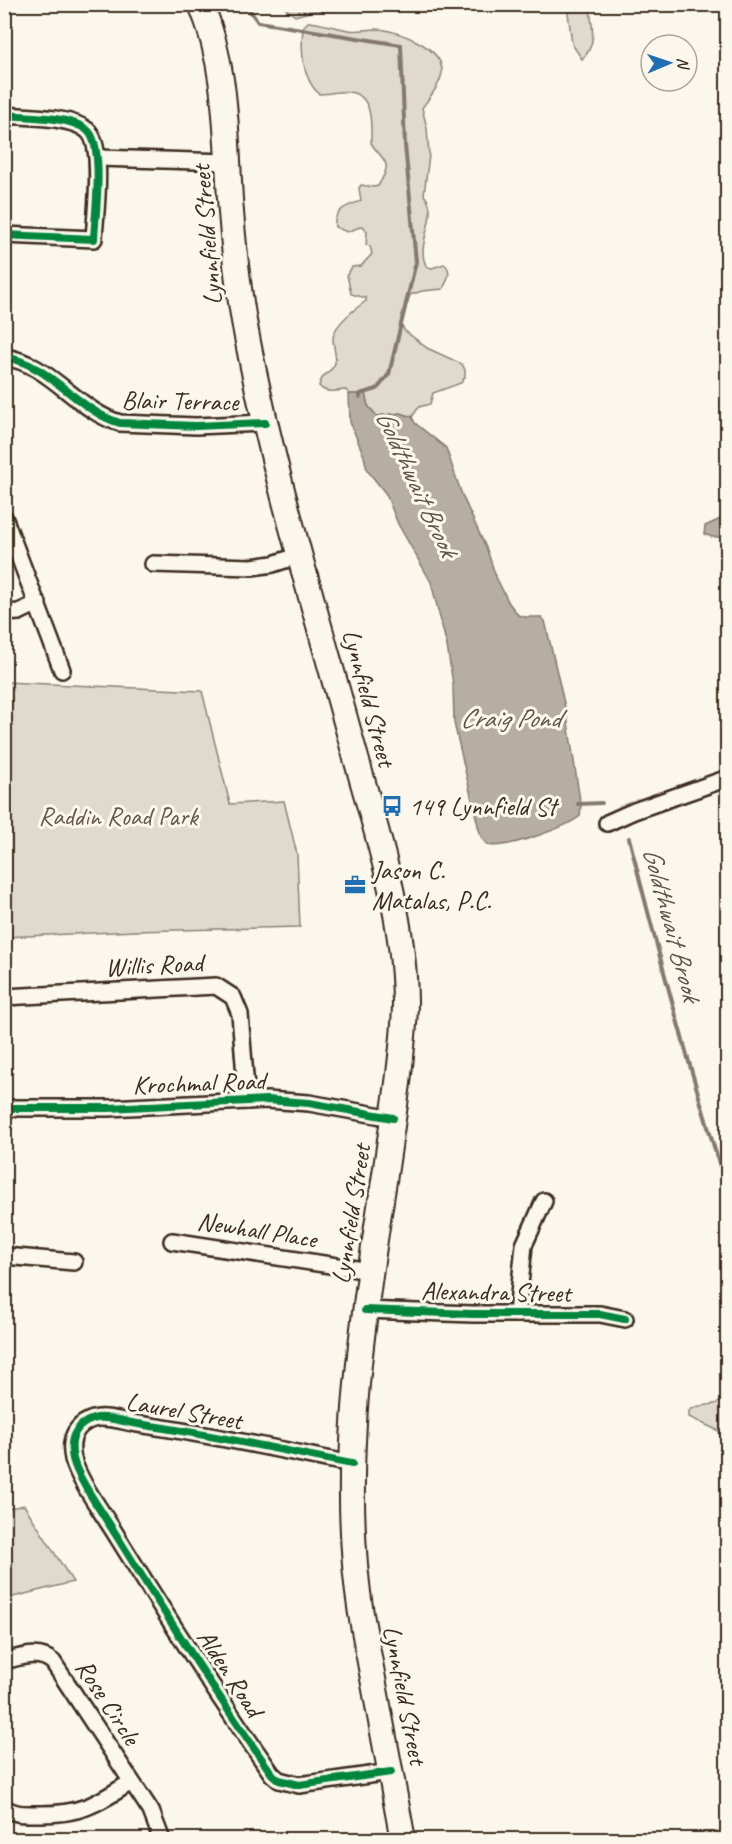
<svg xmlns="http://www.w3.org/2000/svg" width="732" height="1844" viewBox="0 0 732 1844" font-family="Caveat,sans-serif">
  <rect width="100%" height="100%" fill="#fbf7ec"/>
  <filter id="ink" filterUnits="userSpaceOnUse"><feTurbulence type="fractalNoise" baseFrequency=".0167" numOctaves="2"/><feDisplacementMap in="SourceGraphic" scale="12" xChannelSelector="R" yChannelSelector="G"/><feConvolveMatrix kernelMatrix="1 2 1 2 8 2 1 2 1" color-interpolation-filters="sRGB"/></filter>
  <g filter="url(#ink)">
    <!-- green -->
    <g fill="#dfd9ce" stroke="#8d8276" stroke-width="1.5">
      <path d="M281,5H332L331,10L313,11L295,16Z"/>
      <path d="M567,5H589C592,23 598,45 582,59L572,44Z"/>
      <path d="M308,22C322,23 335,28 349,30C358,32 368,29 377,29C397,30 443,47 442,72C441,84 429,98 422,108L427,128L429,155L424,195C442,215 413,244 427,267L432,268L444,264C453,270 447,281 443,289L422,291L410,295L403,316L402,325L404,330L427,348L462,364L465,370V377L461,383L433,393L430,404L419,407L412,417L401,413L377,416L368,406L365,394H349L346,390C336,390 327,395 319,386C322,372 332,373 335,363C337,356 333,346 333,339C333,325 356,308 366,301V298L351,294L347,275L352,267L361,266L372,254L370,246L366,245L367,232L363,226L347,232L335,227C332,210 349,205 361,201L359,188L361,185L374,187L378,186C394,160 384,163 371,143C371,124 374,94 348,92C338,91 328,94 319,94C301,77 301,49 303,27Z"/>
      <path d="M5,682L202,691L230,804L284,801L297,854L300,927L135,931L5,937Z"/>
      <path d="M727,1361V1487L724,1471V1451L719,1431L689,1417V1411C698,1401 722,1410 726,1394C728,1386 723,1375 723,1366Z"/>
      <path d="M24,1505L73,1582L5,1599V1509Z"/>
    </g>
    <!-- water -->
    <g fill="#b6aea2" stroke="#85796d" stroke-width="1.5">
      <path d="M349,394H365L368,406L377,416L401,413L412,417L415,423L446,448L462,495L487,550L496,577L509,603L518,615L525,617H540L545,621L567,716L581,807L580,816C568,827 503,850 489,845C484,843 482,839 480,834L454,723L453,684L447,646L431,582L398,524L386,494L367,470L364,456L350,422Z"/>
      <path d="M727,516V537H712L704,534L705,526Z"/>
    </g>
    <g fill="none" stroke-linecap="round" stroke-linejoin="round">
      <!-- stream -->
      <g stroke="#85796d" stroke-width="4">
        <path d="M245,4L258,22L401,45L405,145L416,262L389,374L377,389L360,394V397"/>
        <path d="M578,804L602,803"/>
        <path d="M629,838C659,957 691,1075 728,1192"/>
      </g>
      <defs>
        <g id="street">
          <path d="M4,115C26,117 70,116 87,130C105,144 95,216 94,239L4,235"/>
          <path d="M98,158L228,162"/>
          <path d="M4,357C50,363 77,411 120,423L196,426L265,423"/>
          <path d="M4,517L62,670"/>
          <path d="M153,564L252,567L273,564L300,555"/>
          <path d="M4,613L19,612L38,603"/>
          <path d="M607,823L634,811L728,778"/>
          <path d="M4,997L216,986L233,997L240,1014L247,1101"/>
          <path d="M4,1108H109L267,1100L309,1103L393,1118"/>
          <path d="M172,1241L370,1271"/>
          <path d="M4,1256L74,1262"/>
          <path d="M365,1310L472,1314H600L625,1319"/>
          <path d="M517,1314L524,1245L544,1201"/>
          <path d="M352,1464C281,1450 209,1434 138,1424C124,1422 106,1415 93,1419C74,1425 69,1441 73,1459C79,1482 105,1516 118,1538C167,1617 218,1697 272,1774L279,1780L299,1785L391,1772"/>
          <path d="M4,1661C21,1657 39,1650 53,1662L151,1811L162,1840"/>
          <path d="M4,1807C14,1815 24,1814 36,1814C80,1815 95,1805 131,1782"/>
        </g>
        <path id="primary" d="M201,4C227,67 226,133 230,199C233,240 237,281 244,321C270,464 314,604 352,744C375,827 404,913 405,1001C405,1028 401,1055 398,1083C392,1126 386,1170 379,1213C359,1345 340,1481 361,1614L403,1840"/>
      </defs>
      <!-- street casing -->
      <use href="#street" stroke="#3b2a1e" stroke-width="20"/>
      <!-- primary casing -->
      <use href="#primary" stroke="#3b2a1e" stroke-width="28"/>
      <!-- street -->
      <use href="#street" stroke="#fbf7ec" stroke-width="15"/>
      <!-- primary -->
      <use href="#primary" stroke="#fbf7ec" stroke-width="24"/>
      <defs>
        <g id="cycleway">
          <path d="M4,115C26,117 70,116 87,130C105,144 95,216 94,239L4,235"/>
          <path d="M4,357C50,363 77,411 120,423L196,426L265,423"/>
          <path d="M4,1108H109L267,1100L309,1103L393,1118"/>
          <path d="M365,1310L472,1314H600L625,1319"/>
          <path d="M352,1464C281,1450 209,1434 138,1424C124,1422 106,1415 93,1419C74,1425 69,1441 73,1459C79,1482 105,1516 118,1538C167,1617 218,1697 272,1774L279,1780L299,1785L391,1772"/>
        </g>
      </defs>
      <!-- cycleway casing -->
      <use href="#cycleway" stroke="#fbf7ec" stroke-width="11"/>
      <!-- cycleway -->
      <use href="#cycleway" stroke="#00873e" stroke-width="8"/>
    </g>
  </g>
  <!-- icons -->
  <defs>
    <symbol id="bus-bare" viewBox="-9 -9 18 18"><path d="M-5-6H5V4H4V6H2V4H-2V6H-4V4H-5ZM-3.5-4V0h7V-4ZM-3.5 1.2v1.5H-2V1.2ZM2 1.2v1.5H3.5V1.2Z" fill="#1f6fb2" stroke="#fbf7ec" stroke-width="2.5" paint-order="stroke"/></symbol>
    <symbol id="office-bare" viewBox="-9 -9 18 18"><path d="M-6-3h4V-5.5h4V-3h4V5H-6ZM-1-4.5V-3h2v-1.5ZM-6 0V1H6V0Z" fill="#1f6fb2" stroke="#fbf7ec" stroke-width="2.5" paint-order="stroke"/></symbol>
  </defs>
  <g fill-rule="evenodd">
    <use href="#bus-bare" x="377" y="791" width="30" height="30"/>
    <use href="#office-bare" x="340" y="870" width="30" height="30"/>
  </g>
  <g text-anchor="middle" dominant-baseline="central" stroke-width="6" stroke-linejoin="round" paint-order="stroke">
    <!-- street labels -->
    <g font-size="26" fill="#3b2a1e" stroke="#fbf7ec">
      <text transform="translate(207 235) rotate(-95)">Lynnfield Street</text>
      <text transform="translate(180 401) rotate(1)">Blair Terrace</text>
      <text transform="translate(369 698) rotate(75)">Lynnfield Street</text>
      <text transform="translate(154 965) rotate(-3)">Willis Road</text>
      <text transform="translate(199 1083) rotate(-2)">Krochmal Road</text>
      <text transform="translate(351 1214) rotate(-81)">Lynnfield Street</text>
      <text transform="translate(257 1230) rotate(9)">Newhall Place</text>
      <text transform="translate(496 1292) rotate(1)">Alexandra Street</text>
      <text transform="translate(184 1411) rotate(10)">Laurel Street</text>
      <text transform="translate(230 1673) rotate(57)">Alden Road</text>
      <text transform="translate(405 1695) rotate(79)">Lynnfield Street</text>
      <text transform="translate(108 1702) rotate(57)">Rose Circle</text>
    </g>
    <!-- poi labels -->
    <g font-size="26" fill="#3b2a1e" stroke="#fbf7ec" text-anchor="start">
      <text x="409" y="806">149 Lynnfield St</text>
      <text x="372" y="870">Jason C.<tspan x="372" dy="30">Matalas, P.C.</tspan></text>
    </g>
    <!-- park labels -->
    <g font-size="26" fill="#64564a" stroke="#fbf7ec">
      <text x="118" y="816">Raddin Road Park</text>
    </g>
    <!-- water labels -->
    <g font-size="27" font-style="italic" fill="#605246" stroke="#fbf7ec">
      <text transform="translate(417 483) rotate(65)">Goldthwait Brook</text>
      <text x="510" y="718">Craig Pond</text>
      <text transform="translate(672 924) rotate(75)">Goldthwait Brook</text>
    </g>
  </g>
  <!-- margin -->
  <rect width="732" height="1844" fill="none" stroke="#fbf7ec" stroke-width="24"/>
  <rect x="12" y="12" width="708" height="1820" fill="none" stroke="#3b2a1e" stroke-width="2" filter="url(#ink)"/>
  <!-- north arrow -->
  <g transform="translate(669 63) rotate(88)"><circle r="28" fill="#fbf7ec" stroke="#aea59a" stroke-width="1.5"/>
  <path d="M0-4.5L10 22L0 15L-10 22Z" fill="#1f6fb2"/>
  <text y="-9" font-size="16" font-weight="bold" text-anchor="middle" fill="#3b2a1e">N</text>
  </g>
</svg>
